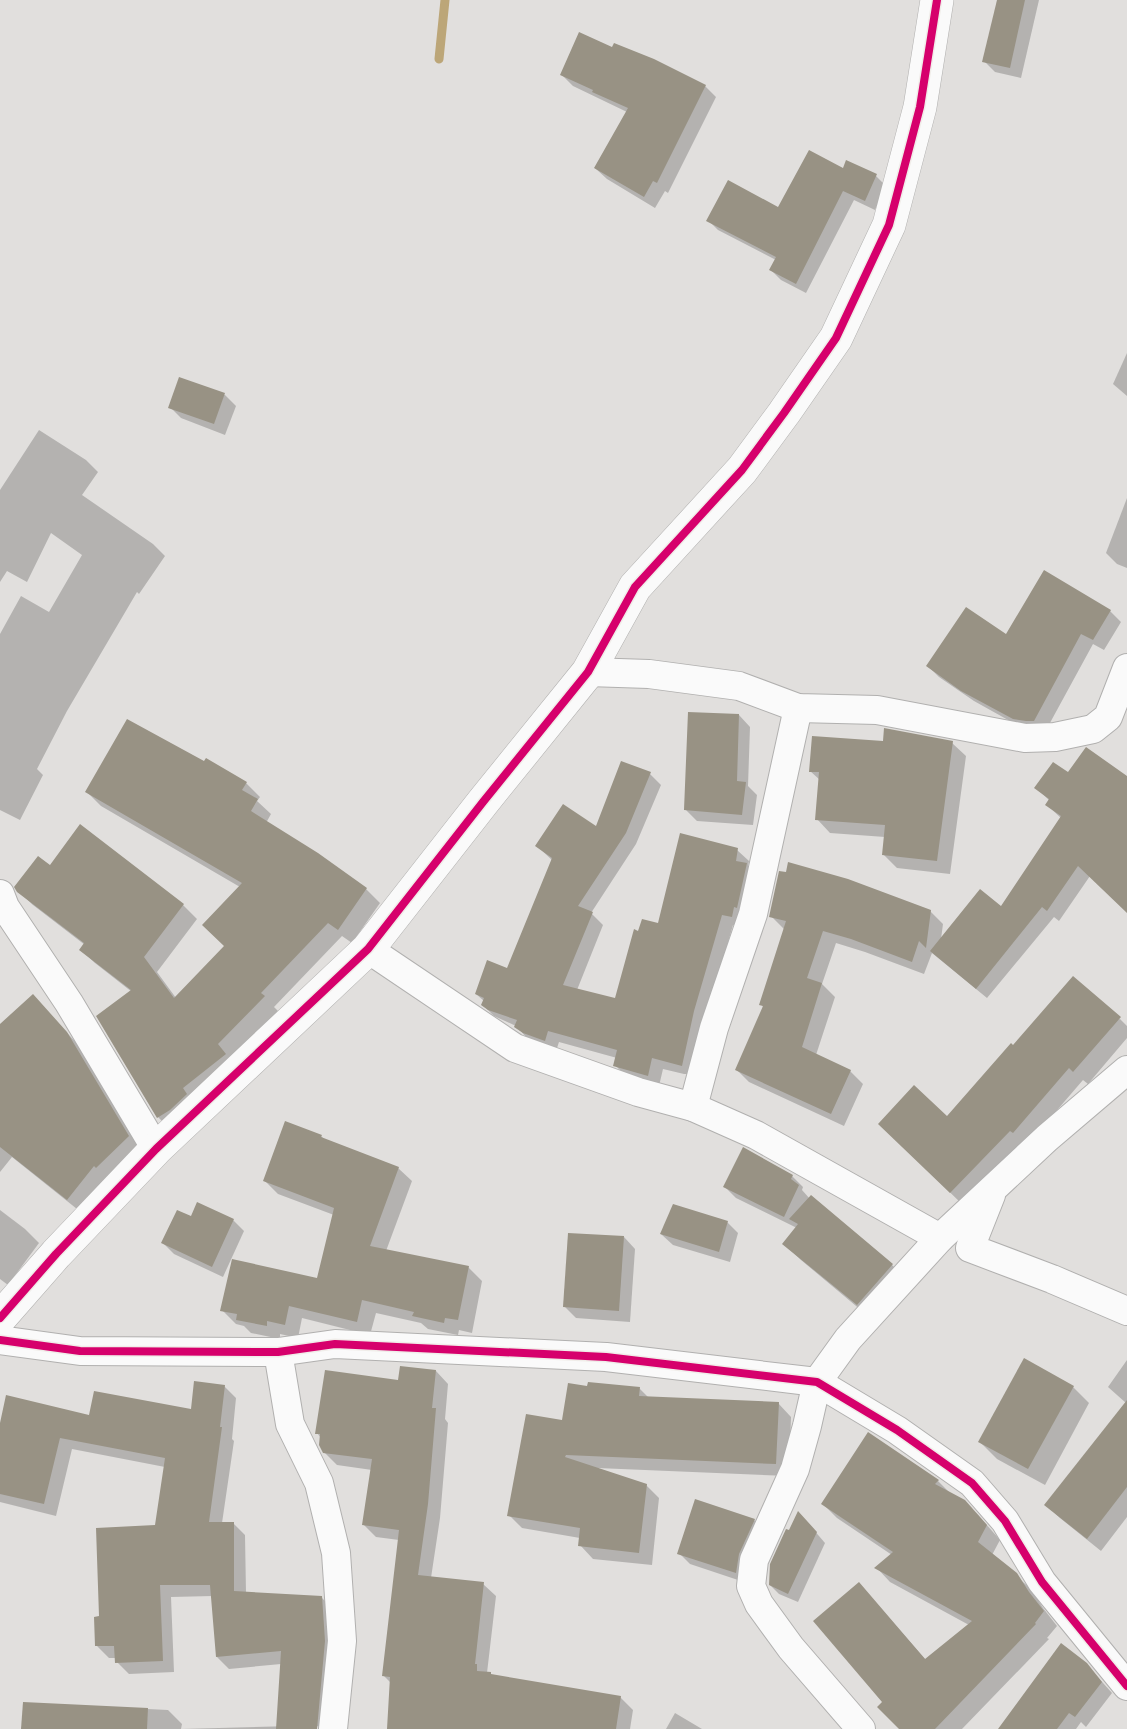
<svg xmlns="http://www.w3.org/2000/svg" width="1127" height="1729" viewBox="0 0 1127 1729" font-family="Spectral,serif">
  <rect width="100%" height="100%" fill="#e1dfdd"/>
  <!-- shadow -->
  <g fill="#0003">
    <path d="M998,0H1039L1021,78L995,72L984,61Z"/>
    <path d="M562,75L705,86L716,97L668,193L665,191L655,208L607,179L595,168L627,112L573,86Z"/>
    <path d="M844,170L876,176L886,186L875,210L854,200L806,293L781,280L771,270L776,260L718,230L708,220L779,209Z"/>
    <path d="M1127,353V396L1113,384Z"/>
    <path d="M180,378L225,395L236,406L225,435L181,418L170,407Z"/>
    <path d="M39,430L86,460L98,472L82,495L153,544L165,556L139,594L137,592L67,711L37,769L43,775L20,820L0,810V634L21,596L49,612L82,555L51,533L27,582L7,571L0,582V490Z"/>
    <path d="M1127,498V568L1117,564L1106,553Z"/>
    <path d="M1110,611L1121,622L1104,650L1093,644L1045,732L1026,730L974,701L939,677L928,666L1006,636Z"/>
    <path d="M739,715L750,727L748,786L757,795L753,825L697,821L686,810Z"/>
    <path d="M884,743H952L966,756L950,874L897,868L883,854L885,837L830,833L817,819L820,780L810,771Z"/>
    <path d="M650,774L661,785L636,844L591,913L603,925L577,990L616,1000L639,933L660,925L737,850L749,861L748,866L758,876L743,928L733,925L705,1022L694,1074H684L663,1069L659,1086L626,1076L615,1065L617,1058L559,1042L556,1051L527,1038L516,1026L494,1016L483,1005L484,1001L476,994L508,969L553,861L537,846L597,828Z"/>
    <path d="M1068,774L1127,778V912L1090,876L1059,921L1054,917L987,998L932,953L924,974L865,952L836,943L822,984L835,997L816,1055L850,1071L863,1084L844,1126L749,1082L736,1069L764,1008L761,1004L785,930L771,916L930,911L943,924L941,939L1001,908L1062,819L1047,805L1050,801L1036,788Z"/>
    <path d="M246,783L260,797L257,801L271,814L266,823L317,854L366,889L380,903L352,943L342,936L274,1007L278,1011L231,1059L172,1131L158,1117L132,992L95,963L81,950L85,945L33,905L18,891L50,867L80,826L183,905L197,919L157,972L176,998L226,947L240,887L101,806L87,792Z"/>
    <path d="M47,1011L81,1048L143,1151L82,1213L12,1157L0,1172V1026Z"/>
    <path d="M1120,1019L1127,1026V1038L1088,1084L1083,1080L1027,1145L964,1206L893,1137L947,1118L1013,1047Z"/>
    <path d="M321,1136L326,1141L398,1168L412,1181L386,1251L468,1267L482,1281L472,1333L459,1330L458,1335L428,1329L421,1323L376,1313L370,1335L302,1318L298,1338L280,1334V1339L251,1333L244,1326L236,1324L222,1310L318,1280L334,1215L278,1194L264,1180Z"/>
    <path d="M792,1176L803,1187L802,1190L810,1199L811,1197L892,1265L909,1282L874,1321L801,1260L784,1244L797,1228L736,1198L725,1187Z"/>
    <path d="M0,1210L25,1229L39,1243L8,1285L0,1279Z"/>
    <path d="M191,1218L233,1220L244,1231L223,1277L174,1254L163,1243Z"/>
    <path d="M727,1222L738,1233L730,1262L673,1245L661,1234Z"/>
    <path d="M624,1237L635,1249L630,1322L576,1318L564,1306Z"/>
    <path d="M1127,1360V1517L1101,1551L1060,1518L1046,1505L1126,1403L1108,1387Z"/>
    <path d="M436,1371L448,1384L445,1419L448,1423L440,1518L431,1578L483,1584L496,1596L487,1673L494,1676L620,1697L633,1710L630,1729H389L391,1683L384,1676L399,1540L376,1537L363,1524L372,1470L337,1465L324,1452L321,1438L317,1433L399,1382Z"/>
    <path d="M224,1386L236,1398L232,1439L234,1441L222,1523H233L245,1535L246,1593L322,1598L334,1610L329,1727L297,1725L301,1729H22L24,1703L168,1710L182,1724L181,1729L292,1726L281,1664L229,1669L217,1657L213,1596L171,1597L174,1672L129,1674L117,1662L116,1658H109L97,1646L100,1618L156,1527L165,1467L72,1449L56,1516L0,1502V1430L90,1417L192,1411Z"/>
    <path d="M589,1387L639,1388L649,1398L778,1403L791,1417L789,1476L597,1468L646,1485L659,1498L652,1565L593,1559L580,1545V1538L522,1528L509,1515L563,1421Z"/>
    <path d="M1073,1387L1089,1403L1045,1485L997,1459L980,1442Z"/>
    <path d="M938,1481L951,1494L978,1515L1000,1540L992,1555L1031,1589L1043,1608L1057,1626L1047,1638L1049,1639L962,1729H901L884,1702L859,1584L926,1660L969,1625L890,1582L877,1568L892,1555L837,1518L823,1504Z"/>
    <path d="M754,1520L765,1531L747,1583L690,1564L679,1553Z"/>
    <path d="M807,1522L825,1543L798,1602L779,1594L770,1585L790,1532Z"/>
    <path d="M1086,1664L1112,1693L1086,1727L1081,1722L1076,1729H999Z"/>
    <path d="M675,1713L702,1729H666Z"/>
  </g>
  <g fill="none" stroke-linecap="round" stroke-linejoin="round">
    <!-- stream -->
    <path stroke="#bca678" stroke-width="9" d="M439,59L445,0"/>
  </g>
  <!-- building -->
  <g fill="#989284">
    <path d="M997,0H1025L1010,68L982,62Z"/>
    <path d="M579,32L612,47L614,43L654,59L706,85L657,183L653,181L644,197L594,168L628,108L592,92L593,90L560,75Z"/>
    <path d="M809,150L843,168L846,160L877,174L865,201L843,191L796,284L769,270L776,257L706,221L728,180L778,207Z"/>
    <path d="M179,377L225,393L214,424L168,408Z"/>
    <path d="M1044,570L1111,610L1093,640L1081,634L1034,721H1026L1013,719L961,691L926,666L966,607L1006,634Z"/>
    <path d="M688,712L739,714L737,781L746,782L742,815L684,810Z"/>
    <path d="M127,719L204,761L206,758L247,782L242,790L258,799L251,811L318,853L367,888L338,930L328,923L261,993L265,996L218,1044L226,1054L183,1088L187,1094L170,1110L157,1118L96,1016L131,990L79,950L84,943L17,892L14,887L38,856L50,865L80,824L184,904L144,957L174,998L224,946L202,925L242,883L85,792Z"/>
    <path d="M884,728L953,741L937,861L882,855L885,825L815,820L819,772H809L812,736L883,741Z"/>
    <path d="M1086,747L1127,776V913L1078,866L1047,911L1042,907L976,989L930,951L980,889L1001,906L1061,816L1045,805L1049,799L1034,788L1053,762L1068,772Z"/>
    <path d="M621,761L651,772L626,833L578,906L593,912L563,985L615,998L634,929L638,931L642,919L658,923L680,833L738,848L736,861L747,863L737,908L734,907L732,917L722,915L694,1011L682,1066L652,1058L648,1076L613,1066L617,1050L548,1031L545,1041L523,1033L514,1027L517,1020L488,1010L481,1005L484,998L475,994L487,960L507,968L552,858L535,846L563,804L596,826Z"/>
    <path d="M788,862L848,879L931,910L926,948L919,941L912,962L851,939L823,931L807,978L822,983L802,1047L851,1070L831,1114L735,1070L763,1006L759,1005L786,921L769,917L779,871L786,872Z"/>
    <path d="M1073,976L1121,1017L1073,1072L1069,1068L1013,1133L1010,1131L950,1193L878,1124L914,1085L947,1116L1011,1043L1013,1045Z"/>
    <path d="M33,994L67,1032L129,1136L96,1168L94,1166L67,1200L0,1147V1024Z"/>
    <path d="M285,1121L322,1135L321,1137L399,1167L370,1246L469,1266L458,1320L445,1318L444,1323L412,1316L414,1312L362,1300L357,1322L289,1306L285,1325L267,1321V1326L236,1320L237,1314L220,1311L232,1259L317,1278L334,1208L263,1181Z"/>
    <path d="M743,1147L793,1175L791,1179L799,1185L784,1217L723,1187Z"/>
    <path d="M811,1195L893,1264L857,1305L782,1244L798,1224L789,1219Z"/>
    <path d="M197,1202L234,1219L212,1267L161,1243L177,1210L191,1216Z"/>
    <path d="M673,1204L728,1221L719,1252L660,1234Z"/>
    <path d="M568,1233L624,1236L619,1311L563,1307Z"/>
    <path d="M1024,1358L1074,1386L1028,1469L978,1442Z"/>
    <path d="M400,1366L436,1370L432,1408H436L428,1504L418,1575L484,1582L475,1664H477V1671L491,1672V1674L621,1696L616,1729H387L390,1677L382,1676L399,1530L362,1525L372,1459L323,1453L319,1445L320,1434H315L325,1370L398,1380Z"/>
    <path d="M194,1381L225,1385L220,1427H222L209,1522H234V1591L322,1596L325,1641L317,1729H276L281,1651L216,1657L210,1585H160L163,1661L115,1663L114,1646H95L94,1617L99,1616L96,1528L155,1525L165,1458L60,1438L44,1504L0,1494V1423L6,1395L89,1415L94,1391L191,1409Z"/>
    <path d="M588,1382L640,1387L639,1396L779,1402L776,1464L566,1455L565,1457L647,1484L639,1553L578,1546L580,1528L507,1516L526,1414L562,1420L568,1383L587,1386Z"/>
    <path d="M1127,1400V1487L1087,1539L1044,1505Z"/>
    <path d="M868,1432L939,1480L935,1484L965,1500L987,1525L978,1542L1017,1573L1029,1592L1044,1611L1035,1623L1036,1624L935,1729H899L877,1707L882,1702L813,1621L859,1582L925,1659L972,1621L874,1568L893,1552L821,1504Z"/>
    <path d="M695,1499L755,1519L739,1554L736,1573L677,1554Z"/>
    <path d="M798,1511L817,1532L788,1594L769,1585L770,1564L786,1529L789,1530Z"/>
    <path d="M1061,1643L1087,1663L1102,1682L1075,1717L1069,1713L1057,1729H998Z"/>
    <path d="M23,1702L148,1708L147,1729H21Z"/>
  </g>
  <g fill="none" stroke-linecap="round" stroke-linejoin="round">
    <defs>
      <g id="minor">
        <path d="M588,672L649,674L739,686L798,708L877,710L1025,738L1055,737L1093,729L1108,717L1127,668"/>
        <path d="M0,894L5,907L69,1003L156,1149"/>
        <path d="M368,949L515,1048L638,1092L693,1107L756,1135L940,1238"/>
        <path d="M693,1107L714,1028L753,914L798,708"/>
        <path d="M991,1195L970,1248L1052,1279L1127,1311"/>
        <path d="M0,1340L80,1351L278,1352L335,1344L606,1357L817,1382L897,1430L972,1483L1005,1521L1042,1582L1127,1686"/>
        <path d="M278,1352L290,1424L319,1483L336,1553L342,1641L333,1729"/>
        <path d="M861,1729L791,1648L759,1604L751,1586L754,1560L795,1469L807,1426L817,1382L848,1339L940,1238L1047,1138L1127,1070"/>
      </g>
      <path id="tertiary" d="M0,1318L56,1254L156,1149L368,949L483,802L588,672L635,587L742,470L784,413L836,338L889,225L920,107L937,0"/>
    </defs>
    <!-- minor casing -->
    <use href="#minor" stroke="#b1b0af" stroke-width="30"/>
    <!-- tertiary casing -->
    <use href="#tertiary" stroke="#b1b0af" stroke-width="34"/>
    <!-- minor -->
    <use href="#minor" stroke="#fafafa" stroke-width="28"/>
    <!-- tertiary -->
    <use href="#tertiary" stroke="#fafafa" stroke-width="33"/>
    <defs>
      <g id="cycleway">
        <path d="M0,1318L56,1254L156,1149L368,949L483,802L588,672L635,587L742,470L784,413L836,338L889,225L920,107L937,0"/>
        <path d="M0,1340L80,1351L278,1352L335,1344L606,1357L817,1382L897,1430L972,1483L1005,1521L1042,1582L1127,1686"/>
      </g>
    </defs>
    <!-- cycleway casing -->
    <use href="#cycleway" stroke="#f0ede9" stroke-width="11"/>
    <!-- cycleway -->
    <use href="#cycleway" stroke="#d6006c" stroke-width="8"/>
  </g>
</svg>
